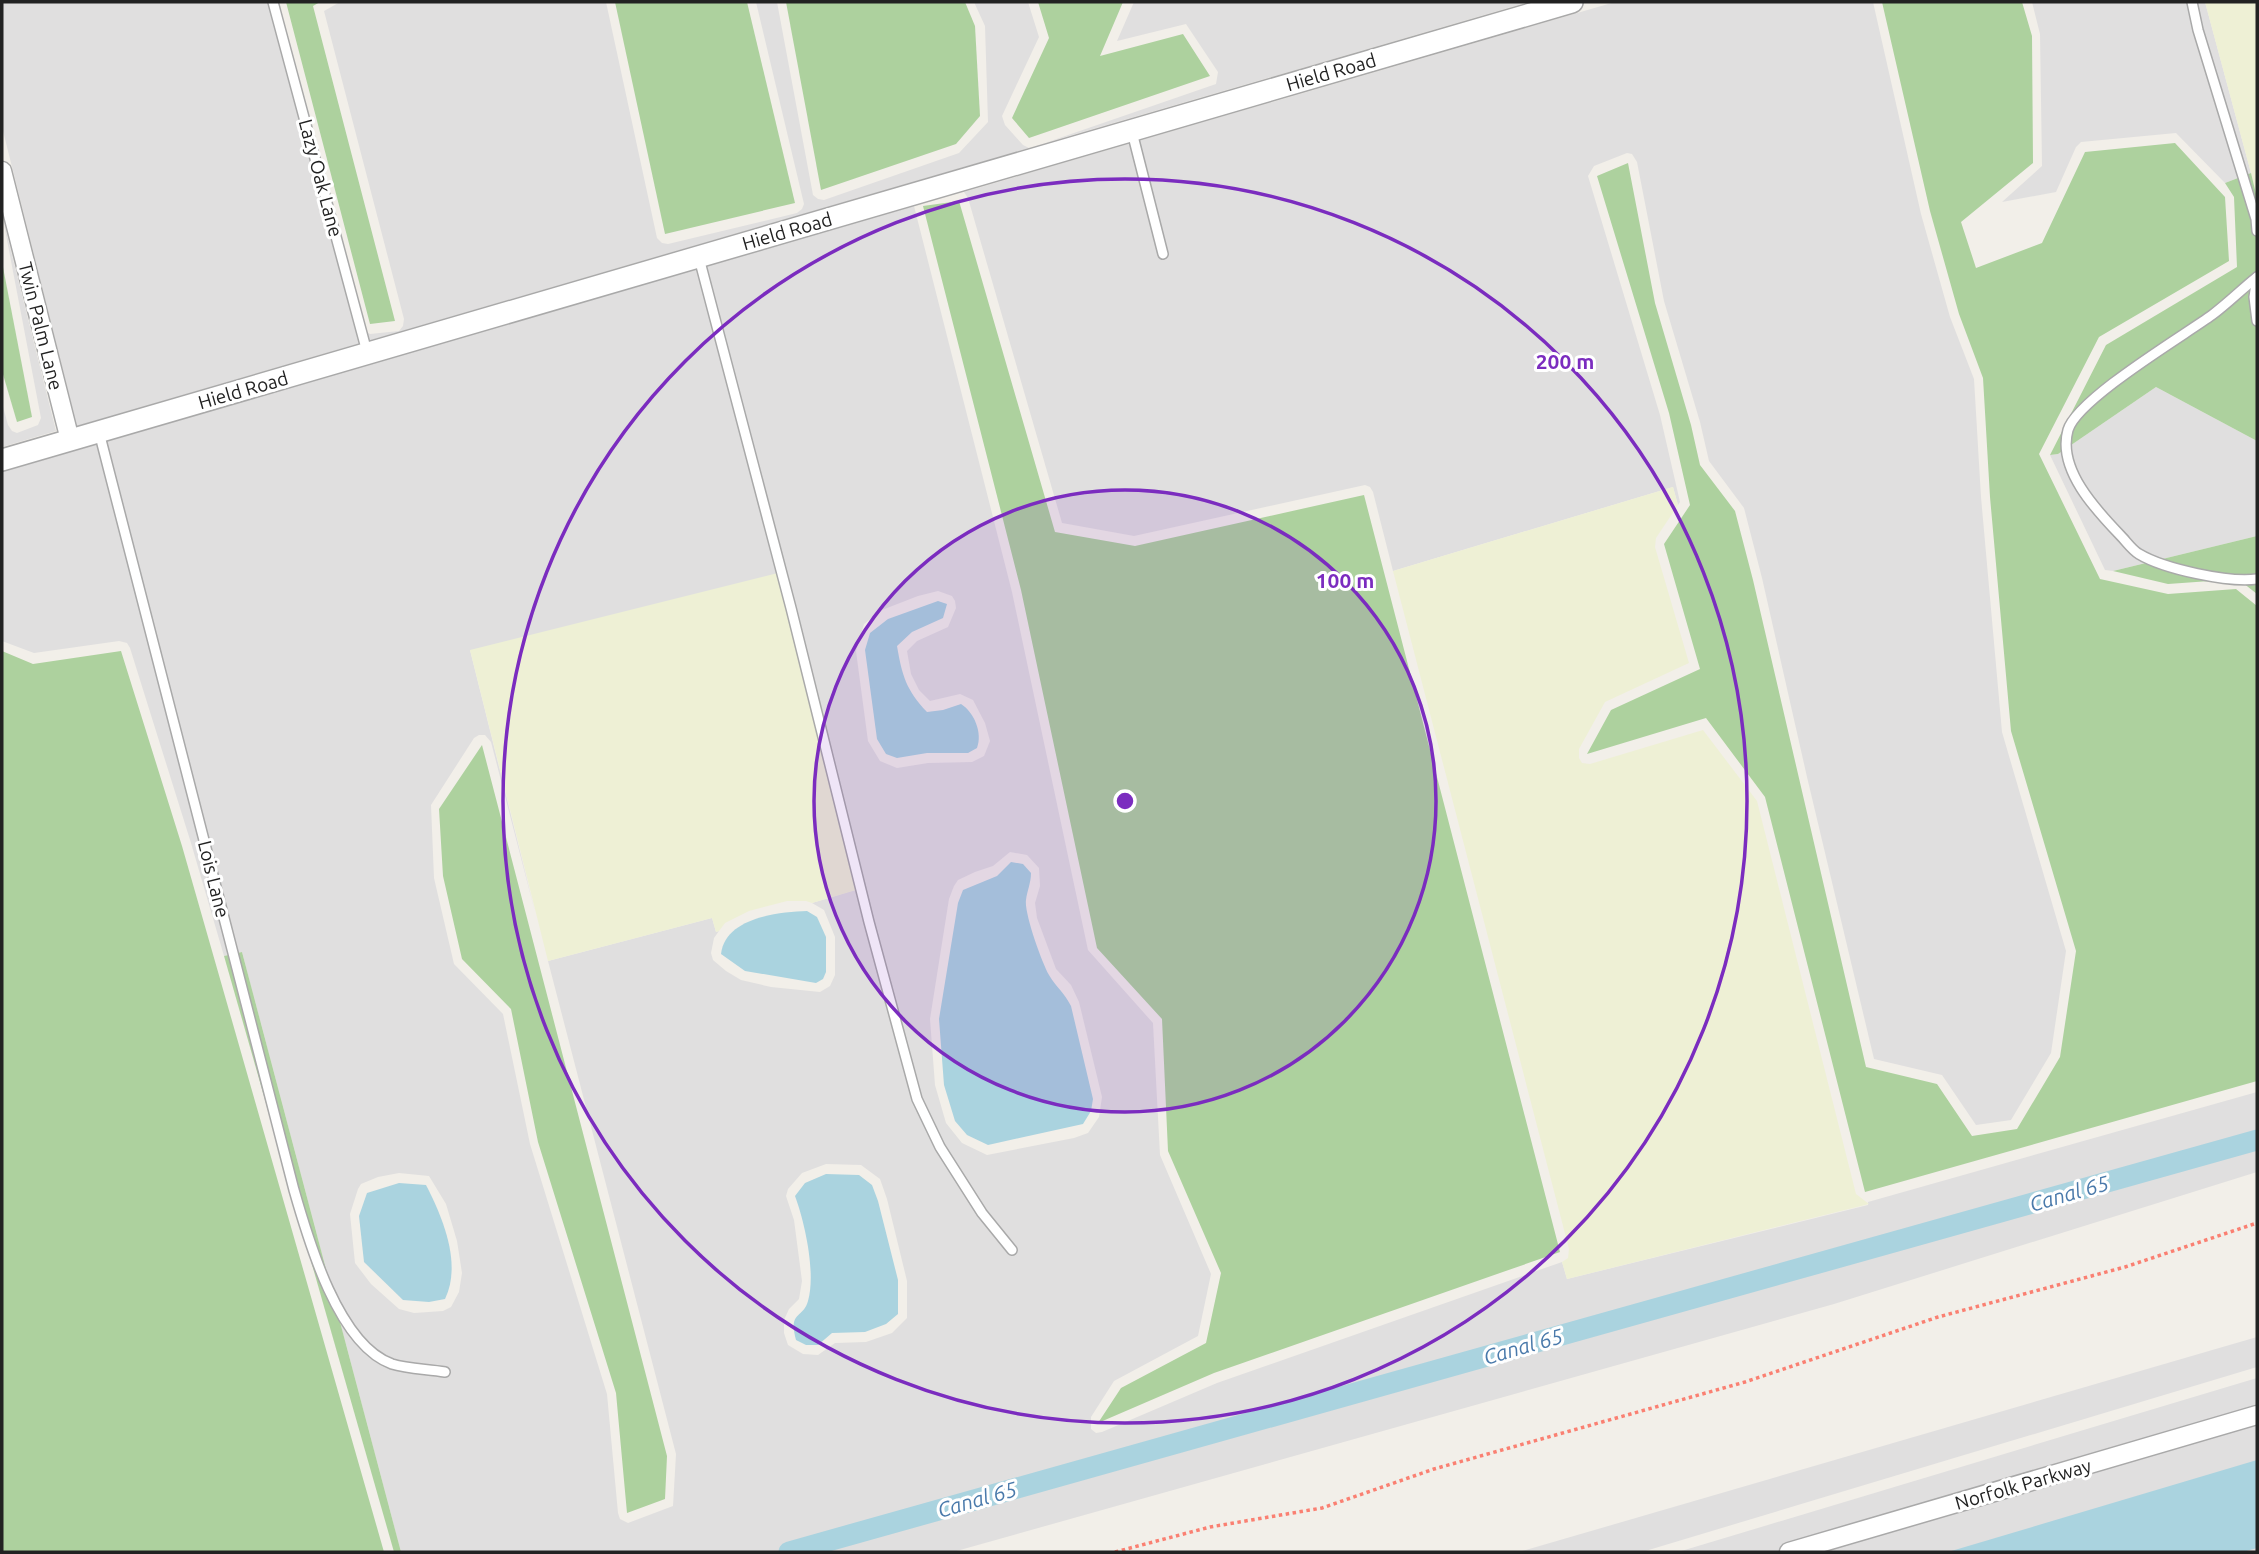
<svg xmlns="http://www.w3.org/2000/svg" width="2259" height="1554" viewBox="0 0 2259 1554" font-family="Ubuntu,sans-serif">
  <rect width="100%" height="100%" fill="#f2efe9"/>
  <!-- residential -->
  <g fill="#e0dfdf" fill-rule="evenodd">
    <path d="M2,2H276L365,331L370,334L399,331L403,326L404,319L324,11L340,2H606L657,238L662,243L668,244L797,213L802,209L804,204L756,2H777L813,195L818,199L824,200L959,153L988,122L985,26L974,2H1028L1039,37L1002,116L1005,125L1023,145L1029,148L77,426L2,127Z"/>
    <path d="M1134,2H1529L1045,143L1216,84L1218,72L1186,24L1117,41Z"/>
    <path d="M1615,2H1873L1921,214L1950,317L1974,379L1981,497L2002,732L2066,951L2051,1053L2011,1120L1976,1125L1942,1075L1874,1059L1807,777L1762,578L1744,508L1709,461L1700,422L1664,301L1637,162L1632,154L1627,153L1594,166L1588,176L1660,415L1680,502L1678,505L1673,487L1393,571L1373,492L1370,487L1365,485L1134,536L1062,523L968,198L964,192Z"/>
    <path d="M2032,2H2205L2251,173L2225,183L2176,133L2081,142L2076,147L2056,192L2002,202L2042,166L2040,34Z"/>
    <path d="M914,206L1012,592L1088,950L1153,1023L1160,1155L1211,1274L1198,1336L1114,1381L1091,1417V1429L1096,1433L1102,1432L1217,1383L1562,1262L1567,1279L1868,1205V1202L2257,1092V1172L1834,1304L953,1552H401L242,952L224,956L191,843L130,648L127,643L119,641L34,653L2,641V472ZM938,591L952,596L955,601L956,608L948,627L917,641L907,651L911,674L919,690L930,701L960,694L973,700L985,723L990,741L984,756L972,762L928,763L897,768L880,761L868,741L856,651L864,624L882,610L918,596ZM470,650L855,890L812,903L824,910L835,937V975L830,986L820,992L771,987L741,980L726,971L713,960L711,953L714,938L719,931L716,932L712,918L548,961L676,1454L673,1506L628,1523L620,1519L618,1513L607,1394L530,1144L503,1014L454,964L434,878L431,805L474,738L479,735H485L491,742L535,912ZM1010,852L1027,855L1039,868L1040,886L1035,903L1037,918L1056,969L1071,985L1079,1002L1102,1097L1099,1117L1088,1133L1074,1138L987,1155L962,1143L946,1123L935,1085L930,1019L949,899L954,886L958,880L975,872L993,866ZM826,1164L861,1165L880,1179L887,1199L907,1281V1318L892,1333L866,1342L835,1343L818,1355L803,1354L788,1345L784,1333V1320L789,1309L799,1299L802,1281L794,1220L786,1196L788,1189L802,1173ZM399,1173L429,1176L446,1204L457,1241L462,1273L459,1292L451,1307L443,1311L414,1313L399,1309L371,1284L355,1263L350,1214L358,1189L361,1184L378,1177Z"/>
    <path d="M3,219L56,431L2,447V403L8,425L12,431L17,433L38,425L41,418Z"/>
    <path d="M2156,387L2257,441V536L2113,571L2105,570L2050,455L2058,454Z"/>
    <path d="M2257,1337V1367L1642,1552H1519Z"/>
    <path d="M2257,1378V1552H1678Z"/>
  </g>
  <!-- farmland -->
  <g fill="#eef0d5">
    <path d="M2205,2H2257V198L2251,173Z"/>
    <path d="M1673,487L1678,505L1656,538L1655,547L1689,663L1605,702L1579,749V758L1582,763L1590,764L1703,730L1757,801L1856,1194L1869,1204L1567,1279L1562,1262L1568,1258L1569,1249L1393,571Z"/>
    <path d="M786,571L856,890L812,903L806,901H787L749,911L725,923L719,931L716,932L712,918L548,961L470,650Z"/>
  </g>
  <!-- forest -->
  <g fill="#add19e">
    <path d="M286,2H320L313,6L395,321L370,324Z"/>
    <path d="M615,2H747L795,203L665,234Z"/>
    <path d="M786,2H965L975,26L980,116L956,144L821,190Z"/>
    <path d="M1038,2H1123L1100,56L1183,34L1210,76L1029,138L1012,118L1049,38Z"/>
    <path d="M1882,2H2022L2032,36L2033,163L1961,222L1976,268L2042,243L2085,152L2175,143L2225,197L2229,261L2099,337L2039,454L2100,579L2168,594L2236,589L2257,606V1081L1865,1192L1765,797L1706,718L1587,754L1611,710L1700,669L1664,544L1690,505L1669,413L1597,176L1628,163L1655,303L1691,425L1700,465L1735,511L1753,580L1866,1067L1937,1084L1972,1136L2017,1129L2060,1057L2076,951L2011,731L1990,497L1983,378L1959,314L1930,211Z"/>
    <path d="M2251,173L2257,198V441L2156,387L2058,454L2050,455L2106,345L2237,267L2234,197L2225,183Z"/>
    <path d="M959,201L1055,532L1135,546L1364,495L1560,1252L1214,1373L1098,1423L1121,1388L1206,1343L1221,1273L1168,1151L1162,1019L1097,948L1021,590L923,206Z"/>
    <path d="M2,262L32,417L17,422L2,371Z"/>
    <path d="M2257,536V594L2238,579L2168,584L2113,571Z"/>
    <path d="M2,651L33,664L121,651L182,846L384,1552H2Z"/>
    <path d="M482,745L667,1456L665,1499L627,1513L616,1393L538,1142L511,1009L462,959L443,876L439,809Z"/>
    <path d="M242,952L401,1552H394L224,956Z"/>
  </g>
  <!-- water -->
  <g fill="#aad3df">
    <path d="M938,601L947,604L943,618L912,632L897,646C902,675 906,690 927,712L943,710L961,704C974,712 983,733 977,748L968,753H927L897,758L886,754L877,739L865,650L870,633L888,619Z"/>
    <path d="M1011,862L1023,864L1031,873C1031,883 1027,891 1026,900C1024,913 1042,963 1049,975C1056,987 1064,992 1071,1006L1093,1099L1091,1111L1083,1124L988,1145L967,1135L955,1121L944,1085L939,1019L958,903L963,890L997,876Z"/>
    <path d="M807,911L817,917L826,937V972L823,979L816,983L745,971L721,954C725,918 777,912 807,911Z"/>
    <path d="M826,1174L859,1175L872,1185L878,1201L898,1280V1314L886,1324L865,1332L832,1333L818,1345H806L796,1340C788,1311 803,1319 808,1301C816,1273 805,1223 795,1196L805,1183Z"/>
    <path d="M399,1183L426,1185C443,1218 462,1264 445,1299L429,1302L403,1300L364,1262L359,1216L367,1193Z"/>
    <path d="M2257,1460V1548L2243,1552H1948Z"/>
  </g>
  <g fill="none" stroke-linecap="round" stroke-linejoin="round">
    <!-- canal -->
    <path stroke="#aad3df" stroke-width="21" d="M789,1552L2257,1140"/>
    <defs>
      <g id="service">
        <path d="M273,2L367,352"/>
        <path d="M2192,2L2198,30L2256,219L2257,231"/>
        <path d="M1132,132L1163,254"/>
        <path d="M699,258L791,608L869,922L917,1099L940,1147L982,1213L1012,1250"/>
        <path d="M2257,277C2242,289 2228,303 2212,315C2183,336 2077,399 2068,430C2057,469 2096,510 2120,535C2126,541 2132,550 2139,554C2164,569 2229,583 2257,579"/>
        <path d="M2257,277L2254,297L2257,321"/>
        <path d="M99,432L294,1190C308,1239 338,1345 392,1364C408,1369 428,1369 445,1372"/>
      </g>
      <g id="minor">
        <path d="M2,171L70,440"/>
        <path d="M1789,1552L2257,1415"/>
      </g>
      <path id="tertiary" d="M2,460L1572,2"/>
    </defs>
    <!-- service casing -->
    <use href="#service" stroke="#a9a9a9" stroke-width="12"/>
    <!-- minor casing -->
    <use href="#minor" stroke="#a9a9a9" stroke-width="21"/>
    <!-- tertiary casing -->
    <use href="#tertiary" stroke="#a9a9a9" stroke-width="24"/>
    <!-- path -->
    <path stroke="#fa8072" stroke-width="3.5" stroke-dasharray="3.5 3.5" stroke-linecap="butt" d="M1115,1552L1210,1527L1322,1508L1434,1469L1745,1382L1938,1317L2125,1267L2257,1223"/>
    <!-- service -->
    <use href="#service" stroke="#fff" stroke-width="9"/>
    <!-- minor -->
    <use href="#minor" stroke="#fff" stroke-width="18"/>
    <!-- tertiary -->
    <use href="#tertiary" stroke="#fff" stroke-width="21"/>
  </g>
  <!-- distance rings -->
  <circle cx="1125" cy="801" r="311" fill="#7b2cbf" fill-opacity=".12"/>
  <g fill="none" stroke="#7b2cbf" stroke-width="3.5">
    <circle cx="1125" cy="801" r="311"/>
    <circle cx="1125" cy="801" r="622"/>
  </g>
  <g text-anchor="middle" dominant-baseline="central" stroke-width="6" stroke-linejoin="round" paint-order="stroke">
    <!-- street labels -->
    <g font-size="19" fill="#222" stroke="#fff">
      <text transform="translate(1331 72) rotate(-16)">Hield Road</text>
      <text transform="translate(321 178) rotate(75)">Lazy Oak Lane</text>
      <text transform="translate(787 231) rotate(-16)">Hield Road</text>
      <text transform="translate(41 326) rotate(76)">Twin Palm Lane</text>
      <text transform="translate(243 390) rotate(-16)">Hield Road</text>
      <text transform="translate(214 879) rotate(76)">Lois Lane</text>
      <text transform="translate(2023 1484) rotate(-16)">Norfolk Parkway</text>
    </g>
    <!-- water labels -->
    <g font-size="21" font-style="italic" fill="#4a7aab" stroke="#fff">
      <text transform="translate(2069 1193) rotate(-16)">Canal 65</text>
      <text transform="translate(1523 1346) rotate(-16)">Canal 65</text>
      <text transform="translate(977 1499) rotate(-16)">Canal 65</text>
    </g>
  </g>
  <circle cx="1125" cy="801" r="10" fill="#7b2cbf" stroke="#fff" stroke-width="3.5"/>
  <g font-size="21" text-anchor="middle" font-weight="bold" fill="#7b2cbf" stroke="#fff" stroke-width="6" stroke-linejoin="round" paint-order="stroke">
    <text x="1565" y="369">200 m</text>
    <text x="1345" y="588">100 m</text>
  </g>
  <!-- border -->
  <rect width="2259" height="1554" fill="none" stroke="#222222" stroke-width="7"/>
</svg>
